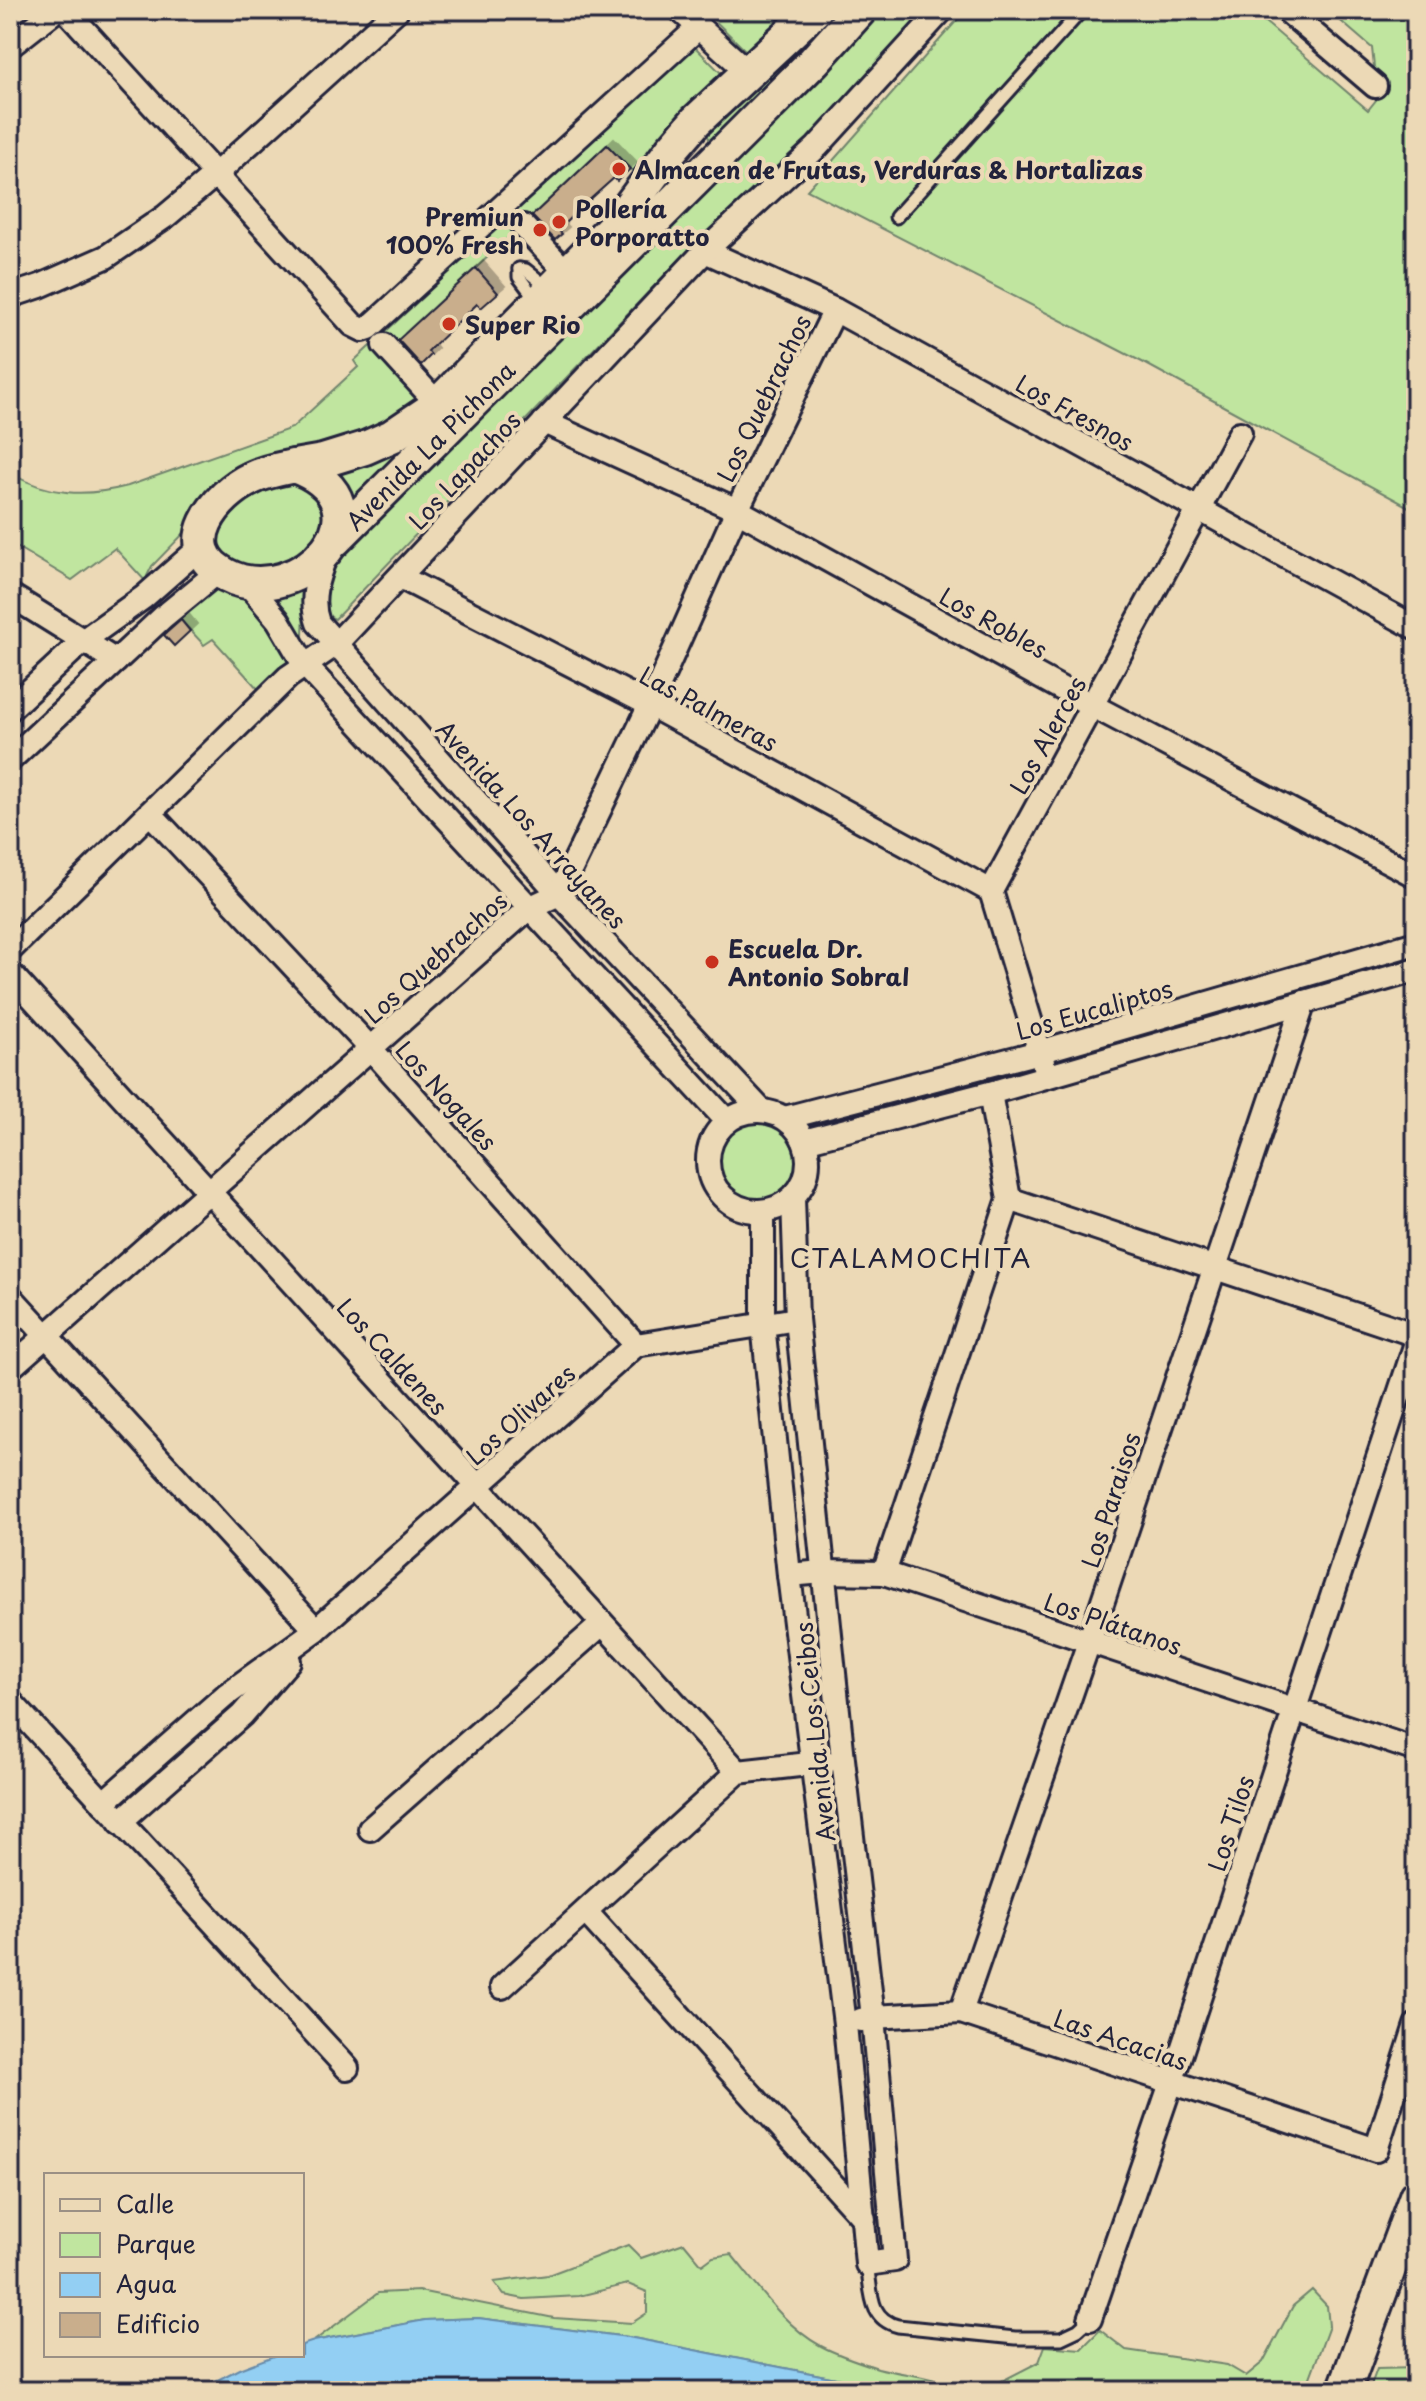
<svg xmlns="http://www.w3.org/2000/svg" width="1426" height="2401" viewBox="0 0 1426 2401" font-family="'Playpen Sans',sans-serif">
  <defs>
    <filter id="shadow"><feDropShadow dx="7" dy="-7" stdDeviation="0" flood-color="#0004"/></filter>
  </defs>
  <rect width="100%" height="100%" fill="#ecd9b6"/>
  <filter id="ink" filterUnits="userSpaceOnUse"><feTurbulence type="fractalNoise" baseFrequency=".0125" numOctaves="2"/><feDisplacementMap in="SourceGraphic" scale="16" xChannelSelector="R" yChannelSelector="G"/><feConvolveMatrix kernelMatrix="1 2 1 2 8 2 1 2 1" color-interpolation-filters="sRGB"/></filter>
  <g filter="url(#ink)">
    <!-- green -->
    <g fill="#c0e59f" stroke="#71846d" stroke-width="2">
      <path d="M704,10H795L747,52Z"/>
      <path d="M874,10H928L804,146L763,186L680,259L335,619L326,615C322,586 334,564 352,541Z"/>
      <path d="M966,10H1251L1368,110L1384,90L1375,77L1372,48L1328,10H1416V511L1146,364L807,190Z"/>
      <path d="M796,44L801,54L712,143L710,141L706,131Z"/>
      <path d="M691,47H695L723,75L637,176L607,145L393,346L424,403L187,530L152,566L147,576V583L115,548L72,580L10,543V473C49,496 86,497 128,486L292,428L358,367L354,361Z"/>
      <path d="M419,432L348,515L330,470Z"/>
      <path d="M290,477L327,505L319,542L267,573L224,560L213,531L229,504Z"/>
      <path d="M305,582L303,636L269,592Z"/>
      <path d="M214,587C256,592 274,626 288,663L259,690L213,639L204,645L177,616Z"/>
      <circle cx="758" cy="1161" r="50"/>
      <path d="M684,2243L702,2265L713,2257L731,2254C757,2285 784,2326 821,2346C838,2355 859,2362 878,2368C907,2376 935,2375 960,2391H881L841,2379L628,2337L478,2318L425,2320L314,2341L378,2293L419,2291L554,2318L632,2323L647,2313V2292L628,2284L579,2296L524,2299L504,2295L494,2282L548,2275L628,2245L641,2258Z"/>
      <path d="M1312,2290L1327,2306L1329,2326L1305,2391H993L994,2385L1039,2362L1045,2346L1081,2349L1100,2330L1126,2350L1227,2365L1246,2376L1263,2362L1293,2306Z"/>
      <path d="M1415,2368L1416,2391H1369L1377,2369Z"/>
    </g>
    <!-- water -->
    <path fill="#93cff3" stroke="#668aa9" stroke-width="2" d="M478,2318L628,2337L841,2379L881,2391H196L239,2369L276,2355H302V2345L314,2341L425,2320Z"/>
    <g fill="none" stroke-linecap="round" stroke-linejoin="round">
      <!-- stream -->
      <path stroke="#668aa9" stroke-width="6" d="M1414,2391C1402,2366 1409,2345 1416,2320"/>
    </g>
    <!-- building -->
    <g fill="#c9ae8c" stroke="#22223b" stroke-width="2" filter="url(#shadow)">
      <path d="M607,145L630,169L617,181L614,178L576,212L558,230L562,234L555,240L532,216Z"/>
      <path d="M476,268L498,293L481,308L477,304L428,351L431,355L421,365L398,340Z"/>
      <path d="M181,620L190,631L174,646L164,635Z"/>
    </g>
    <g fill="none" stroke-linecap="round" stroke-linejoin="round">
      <defs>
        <g id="lane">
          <path d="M896,217L1082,10"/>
          <path d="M519,269V277L538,302"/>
          <path d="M519,269L526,270L547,287"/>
          <path d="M867,2264C872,2291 868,2319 898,2326L1015,2338H1061L1078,2330L1090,2319"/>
        </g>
        <g id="street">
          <path d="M66,10L353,325L363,330L369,328L699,27"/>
          <path d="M680,10L748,72"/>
          <path d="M1286,10L1375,86"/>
          <path d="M10,46L56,10"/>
          <path d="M523,226L567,273"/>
          <path d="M705,251L835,310L1416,628"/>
          <path d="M10,296L40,286L106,257L166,216L215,175L397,10"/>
          <path d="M384,345L438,404"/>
          <path d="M544,422L737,510L1093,706L1416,876"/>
          <path d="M327,552C318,576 309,598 318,623L559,894L762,1111"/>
          <path d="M400,577L650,705L991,891"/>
          <path d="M246,582L278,620L304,664L727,1121"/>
          <path d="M10,595L116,661"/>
          <path d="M10,709L84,640L144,597L202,546"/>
          <path d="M10,760L163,617L219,571"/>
          <path d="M150,813L371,1049L636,1345"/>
          <path d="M10,950L288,677L335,645L705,251L817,147L942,10"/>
          <path d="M10,973L738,1772"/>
          <path d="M1047,1076L991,891L1240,433"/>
          <circle cx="758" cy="1161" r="50"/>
          <path d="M785,1118L1039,1052L1416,943"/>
          <path d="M804,1141L990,1093L1416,970"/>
          <path d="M1009,1199L1416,1335"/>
          <path d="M763,1212V1324L789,1575L845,2024L867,2264L895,2260L873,2017L843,1759L797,1319L793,1198"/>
          <path d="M10,1296L316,1630"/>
          <path d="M10,1368L529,908L559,894L650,705L737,510L835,310"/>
          <path d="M884,1573L1009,1199L990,1093"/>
          <path d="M789,1575L823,1572L884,1573L1416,1750"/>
          <path d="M10,1701L347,2068"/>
          <path d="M103,1803L226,1695L316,1630L636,1345L797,1319"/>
          <path d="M120,1822L242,1715L289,1661"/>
          <path d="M370,1829L602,1624"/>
          <path d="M586,1912L864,2219"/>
          <path d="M502,1987L738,1772L826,1762"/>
          <path d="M961,2012L1089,1642L1304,1002"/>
          <path d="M861,2020L873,2017L961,2012L1376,2150L1416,2025"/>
          <path d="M1090,2319L1171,2083L1416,1343"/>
        </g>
        <g id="secondary">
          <path d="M294,466L323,461L365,448L392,436L435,407L616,224L671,150L696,121L815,10"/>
          <path d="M294,466C399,505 299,613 226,575C173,547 216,495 252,478C266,471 280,469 294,466Z"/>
          <path id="s1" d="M335,540L814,61L860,10"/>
          <path d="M1344,2391L1416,2196"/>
        </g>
      </defs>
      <!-- lane casing -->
      <use href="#lane" stroke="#22223b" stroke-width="17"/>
      <!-- street casing -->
      <use href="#street" stroke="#22223b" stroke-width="28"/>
      <!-- secondary casing -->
      <use href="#secondary" stroke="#22223b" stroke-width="38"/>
      <!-- lane -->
      <use href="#lane" stroke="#ecd9b6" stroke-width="11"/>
      <!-- street -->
      <use href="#street" stroke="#ecd9b6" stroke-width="22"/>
      <!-- secondary -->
      <use href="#secondary" stroke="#ecd9b6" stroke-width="32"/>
    </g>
  </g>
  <!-- markers -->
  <g fill="#c8321e" stroke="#ecd9b6" stroke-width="3">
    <circle cx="619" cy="169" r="8"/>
    <circle cx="559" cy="222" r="8"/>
    <circle cx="540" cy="230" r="8"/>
    <circle cx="449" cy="324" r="8"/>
    <circle cx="712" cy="962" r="8"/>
  </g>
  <g text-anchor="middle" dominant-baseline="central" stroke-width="8" stroke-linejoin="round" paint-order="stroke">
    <!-- poi labels -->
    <g font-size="24" font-weight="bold" fill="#22223b" stroke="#ecd9b6" text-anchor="start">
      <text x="635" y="169">Almacen de Frutas, Verduras &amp; Hortalizas</text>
      <text x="575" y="208">Pollería<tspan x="575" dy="28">Porporatto</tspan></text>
      <text x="524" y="216" text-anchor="end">Premiun<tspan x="524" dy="28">100% Fresh</tspan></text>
      <text x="465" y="324">Super Rio</text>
      <text x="728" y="948">Escuela Dr.<tspan x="728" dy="28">Antonio Sobral</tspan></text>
    </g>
    <!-- street labels -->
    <g font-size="24" fill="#22223b" stroke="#ecd9b6">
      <text transform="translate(763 398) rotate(-64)">Los Quebrachos</text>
      <text transform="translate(1075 412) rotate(29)">Los Fresnos</text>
      <text stroke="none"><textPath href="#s1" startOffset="134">Avenida La Pichona</textPath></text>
      <text transform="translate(464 470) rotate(-47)">Los Lapachos</text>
      <text transform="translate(994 622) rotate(29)">Los Robles</text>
      <text transform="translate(709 708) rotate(28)">Las Palmeras</text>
      <text transform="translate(1047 735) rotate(-61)">Los Alerces</text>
      <text transform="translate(532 824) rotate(48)">Avenida Los Arrayanes</text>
      <text transform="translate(435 957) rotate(-42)">Los Quebrachos</text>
      <text transform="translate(1094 1009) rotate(-16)">Los Eucaliptos</text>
      <text transform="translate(447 1095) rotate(48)">Los Nogales</text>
      <text transform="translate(393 1356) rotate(47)">Los Caldenes</text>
      <text transform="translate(520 1414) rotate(-42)">Los Olivares</text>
      <text transform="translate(1110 1500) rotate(-72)">Los Paraisos</text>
      <text transform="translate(1113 1623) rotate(19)">Los Plátanos</text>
      <text transform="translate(814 1732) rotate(-96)">Avenida Los Ceibos</text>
      <text transform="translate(1230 1823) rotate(-72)">Los Tilos</text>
      <text transform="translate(1121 2039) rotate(19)">Las Acacias</text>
    </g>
    <!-- neighbourhood labels -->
    <g font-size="26" letter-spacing="2" fill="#22223b" stroke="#ecd9b6">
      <text x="911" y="1257">CTALAMOCHITA</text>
    </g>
  </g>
  <!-- margin -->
  <rect width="1426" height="2401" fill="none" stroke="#ecd9b6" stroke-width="40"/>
  <rect x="20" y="20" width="1386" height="2361" fill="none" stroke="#22223b" stroke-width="3" filter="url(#ink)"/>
  <!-- legend -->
  <rect x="44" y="2173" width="260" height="184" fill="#ecd9b6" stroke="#9b9085" stroke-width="2"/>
  <rect x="60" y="2199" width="40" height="12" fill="#ecd9b6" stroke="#9b9085" stroke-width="2"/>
  <text x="116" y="2213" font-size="24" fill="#22223b">Calle</text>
  <rect x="60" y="2233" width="40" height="24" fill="#c0e59f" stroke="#9b9085" stroke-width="2"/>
  <text x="116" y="2253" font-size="24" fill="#22223b">Parque</text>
  <rect x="60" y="2273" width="40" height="24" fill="#93cff3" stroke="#9b9085" stroke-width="2"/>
  <text x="116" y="2293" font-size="24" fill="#22223b">Agua</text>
  <rect x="60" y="2313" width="40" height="24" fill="#c9ae8c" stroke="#9b9085" stroke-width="2"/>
  <text x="116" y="2333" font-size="24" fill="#22223b">Edificio</text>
</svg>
